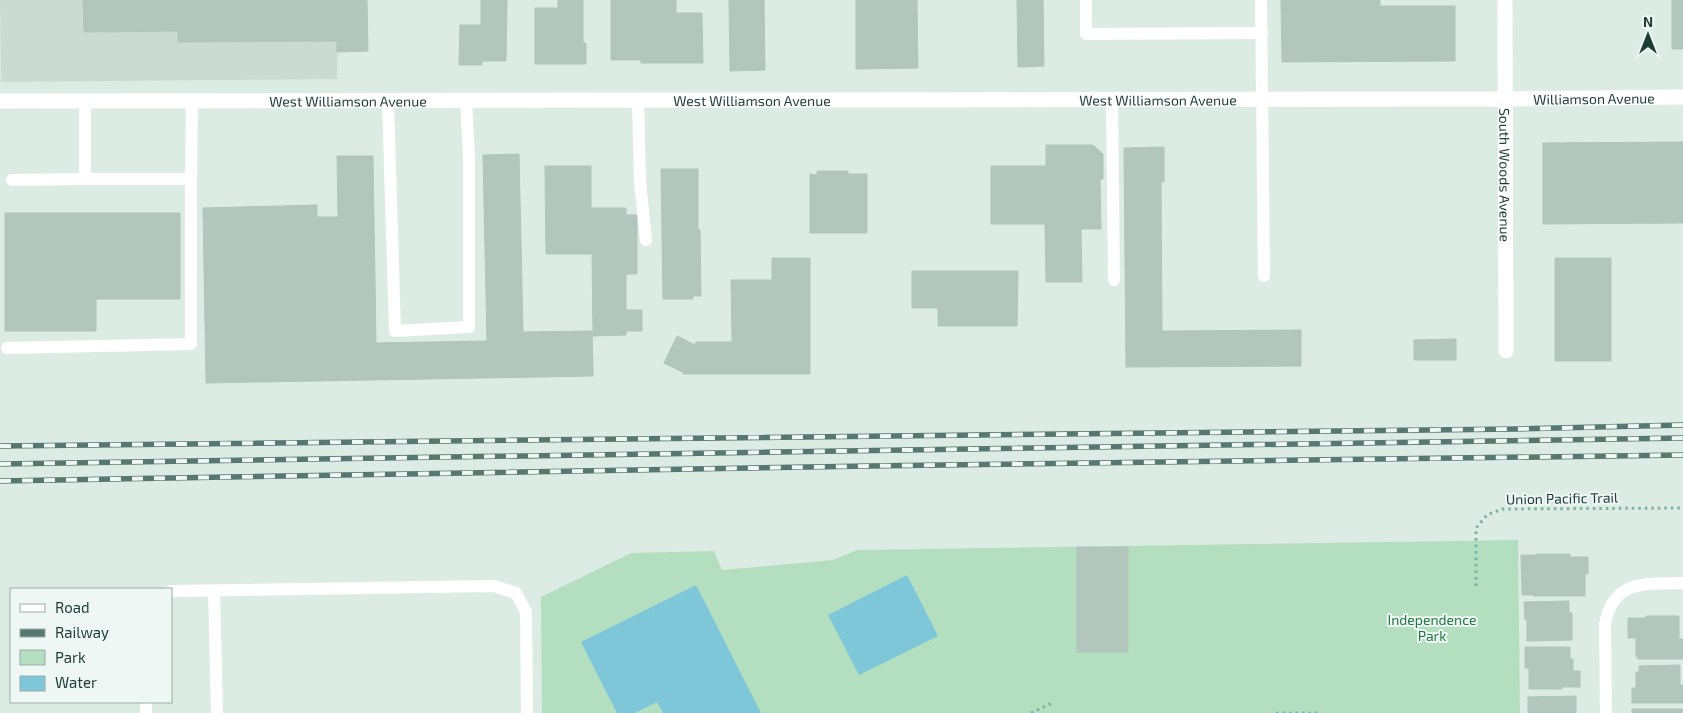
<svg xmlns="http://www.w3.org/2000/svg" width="1683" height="713" viewBox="0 0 1683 713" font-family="'Exo 2',sans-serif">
  <rect width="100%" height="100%" fill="#ddebe5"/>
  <!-- built -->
  <path fill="#cbdbd4" d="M0,0H339L337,79L1,82Z"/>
  <!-- green -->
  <path fill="#b3dfc0" d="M1518,540L1520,713H542L541,597L631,553L714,551L722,570L833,560L857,550Z"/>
  <!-- water -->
  <g fill="#7ec7d8">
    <path d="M907,575L938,636L859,675L828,615Z"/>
    <path d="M696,585L761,713H663L657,702L635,713H617L581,642Z"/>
  </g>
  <!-- building -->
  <g fill="#b2c6be" stroke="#afc5bd">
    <path d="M83,0H367L368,51L337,52V41L178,42V31L84,32Z"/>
    <path d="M481,0H507L506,61H482V65H459L460,25H481Z"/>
    <path d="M558,0H583V43H586V64H535V8H558Z"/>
    <path d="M611,0H676V13H702L703,63H641V60H611Z"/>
    <path d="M729,0H764L765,70L730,71Z"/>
    <path d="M856,0H917L918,68L856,69Z"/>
    <path d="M1017,0H1043L1044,66L1018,67Z"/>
    <path d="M1281,0H1380V6H1455V61L1282,62Z"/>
    <rect x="1672" y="0" width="11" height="49"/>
    <path d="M1683,142V223L1543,224V143Z"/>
    <path d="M1046,145H1093L1103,154V179H1100L1101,229H1081L1082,282H1046L1045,224H991V166H1046Z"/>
    <path d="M1164,147V182H1161L1162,331L1301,330V366L1126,367L1124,148Z"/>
    <path d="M519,154L523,332L592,331L593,376L206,383L203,208L317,205V217H338L337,156H373L376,343L487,341L483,155Z"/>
    <path d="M545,166H591V208H626V215H637V274H626V310H642V331H626V335L593,336L592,254H546Z"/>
    <path d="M661,169H698V230H700L701,296H693V299H663Z"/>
    <path d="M817,171H848V174H867V233H810V174L817,175Z"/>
    <path d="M5,213H180V299H96V331H5Z"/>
    <path d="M772,258H810V374H683L684,373L664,363L677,336L695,345L696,342H732L731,280H772Z"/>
    <rect x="1555" y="258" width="56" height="103"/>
    <path d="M912,271H1018L1017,326H938V308H912Z"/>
    <path d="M1456,339V360H1414V340Z"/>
    <rect x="1077" y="547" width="51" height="105"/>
    <path d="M1537,554H1570V557H1588V574H1585V596H1534L1533,595H1522L1521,555H1537Z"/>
    <path d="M1569,601V613H1572V640L1527,641V620H1525L1524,602Z"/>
    <path d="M1646,616H1679V639H1683V659H1638L1636,656V638H1628V618H1646Z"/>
    <path d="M1525,647H1570V659H1573V671H1580V687H1562V689H1529V668H1525Z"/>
    <path d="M1680,665V685H1683V703H1632V688H1636V672H1639V666Z"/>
    <path d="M1576,696V713H1528V697Z"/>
    <rect x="1632" y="709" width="51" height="4"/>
  </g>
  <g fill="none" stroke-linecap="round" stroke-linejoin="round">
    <!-- path -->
    <g stroke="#7ab3a3" stroke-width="3" stroke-dasharray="2.5 4" stroke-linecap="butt">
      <path d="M1476,586V528L1487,515L1502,509L1683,508"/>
      <path d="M1031,713L1052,703"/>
      <path d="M1276,713H1318"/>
    </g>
    <!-- lane -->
    <g stroke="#fff" stroke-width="12">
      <path d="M1086,0V34L1262,33"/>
      <path d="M1261,0L1264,276"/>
      <path d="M1112,100L1114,280"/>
      <path d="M388,101L395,331L469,327V157L466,101"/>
      <path d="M638,101L640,181L646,240"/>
      <path d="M191,179L192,101"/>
      <path d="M12,180L85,179"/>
      <path d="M7,348L191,344V179H85V101"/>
      <path d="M171,591L494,586L516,593L526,612L527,713"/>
      <path d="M214,591L217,713"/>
      <path d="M146,702V713"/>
      <path d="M1606,713L1605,624C1613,579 1646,584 1683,583"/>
    </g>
    <!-- street -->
    <g stroke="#fff" stroke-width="15">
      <path id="s1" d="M1505,0L1506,351"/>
      <path id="s2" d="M0,101L1505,99L1683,97"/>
    </g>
    <defs>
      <g id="rail">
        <path d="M0,446L1518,429L1683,425"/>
        <path d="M0,464L1683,438"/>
        <path d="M0,481L869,466L1683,455"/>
      </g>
    </defs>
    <!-- rail casing -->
    <use href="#rail" stroke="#577870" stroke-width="5.5"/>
    <!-- rail -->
    <use href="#rail" stroke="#eef7f3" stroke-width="4" stroke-dasharray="11" stroke-linecap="butt"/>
  </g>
  <g text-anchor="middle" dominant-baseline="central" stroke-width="4" stroke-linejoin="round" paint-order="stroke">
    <!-- street labels -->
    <g font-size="14" fill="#1d3c35" stroke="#eef7f3">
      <text stroke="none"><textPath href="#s2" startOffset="1594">Williamson Avenue</textPath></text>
      <text stroke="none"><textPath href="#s2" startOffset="752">West Williamson Avenue</textPath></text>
      <text stroke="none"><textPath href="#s2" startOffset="1158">West Williamson Avenue</textPath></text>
      <text stroke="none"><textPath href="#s2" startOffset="348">West Williamson Avenue</textPath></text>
      <text stroke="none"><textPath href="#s1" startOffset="175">South Woods Avenue</textPath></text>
      <text transform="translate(1562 498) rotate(-1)">Union Pacific Trail</text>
    </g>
    <!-- park labels -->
    <g font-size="14" fill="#237746" stroke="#eef7f3">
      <text x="1432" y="619">Independence<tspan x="1432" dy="16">Park</tspan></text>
    </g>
  </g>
  <!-- legend -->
  <rect x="10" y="588" width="162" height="115" fill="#eef7f3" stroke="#9aaca7"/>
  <rect x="20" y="604" width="25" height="8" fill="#ffffff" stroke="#9aaca7"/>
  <text x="55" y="613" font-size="15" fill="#1d3c35">Road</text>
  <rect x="20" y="629" width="25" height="8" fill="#577870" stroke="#9aaca7"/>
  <text x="55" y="638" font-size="15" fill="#1d3c35">Railway</text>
  <rect x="20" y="650" width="25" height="15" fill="#b3dfc0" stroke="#9aaca7"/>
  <text x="55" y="663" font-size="15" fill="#1d3c35">Park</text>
  <rect x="20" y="676" width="25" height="15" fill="#7ec7d8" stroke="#9aaca7"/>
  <text x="55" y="688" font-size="15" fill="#1d3c35">Water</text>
  <!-- north arrow -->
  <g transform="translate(1648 35)" stroke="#eef7f3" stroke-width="4" paint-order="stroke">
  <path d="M0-4L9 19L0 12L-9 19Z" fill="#1d3c35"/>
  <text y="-8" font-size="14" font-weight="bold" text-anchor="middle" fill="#1d3c35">N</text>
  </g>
</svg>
